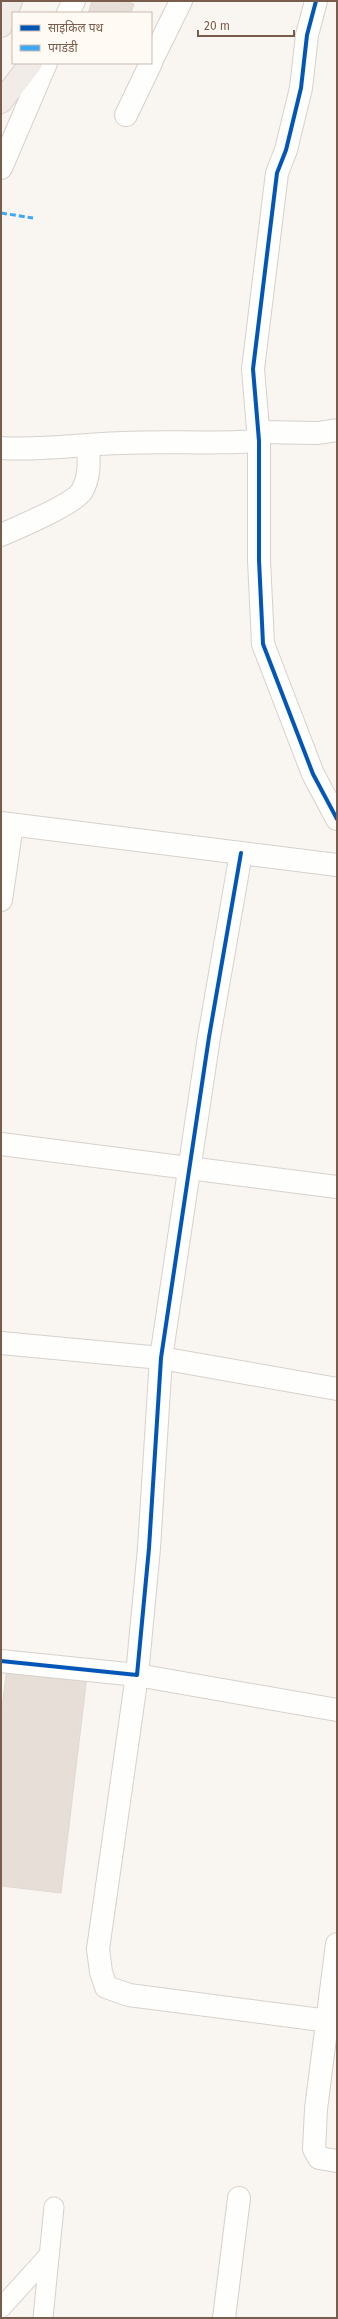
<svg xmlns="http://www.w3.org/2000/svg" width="338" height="2319" viewBox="0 0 338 2319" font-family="'Fira Sans','Noto Sans Devanagari',sans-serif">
  <rect width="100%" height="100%" fill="#f9f5f0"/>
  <!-- building -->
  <g fill="#e6ded7" stroke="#e2d8d2">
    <path d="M92,1H124L134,4L131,13H88Z"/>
    <path d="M7,1667L87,1676L61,1893L1,1886V1716Z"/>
  </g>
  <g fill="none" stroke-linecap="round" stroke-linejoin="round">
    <defs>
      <g id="service">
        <path d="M1,2308L49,2255"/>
        <path d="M43,2318L54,2207"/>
      </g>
      <g id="minor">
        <path d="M316,1L307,35L301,88L286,150L277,173L253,369L259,441V560L263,644L313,774L337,819"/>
        <path d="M151,62L181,1"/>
        <path d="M126,115L151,63"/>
        <path d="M259,432L318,433L337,430"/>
        <path d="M1,448C42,451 82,444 122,443C168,441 214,444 259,441"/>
        <path d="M1,535C17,528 74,504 82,491C90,477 89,462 88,446"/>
        <path d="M1,823L337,865"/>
        <path d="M1,900L12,825"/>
        <path d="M1,1144L337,1187"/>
        <path d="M1,1343L161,1358L337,1389"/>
        <path d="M1,1661L137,1675L149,1548L161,1358L209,1037L241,853"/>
        <path d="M337,1944L316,2109L314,2149L319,2158L337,2161"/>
        <path d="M329,2021L129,1995L106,1987L101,1972L98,1949L137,1675L337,1710"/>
        <path d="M224,2318L239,2198"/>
      </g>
      <g id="secondary">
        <path d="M68,13L74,1"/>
        <path d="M1,168L46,63"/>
      </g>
      <g id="trunk">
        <path d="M1,26L11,1"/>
        <path d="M1,102L31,63"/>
      </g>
    </defs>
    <!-- service casing -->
    <use href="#service" stroke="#d7d1cb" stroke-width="21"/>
    <!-- minor casing -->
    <use href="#minor" stroke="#d7d1cb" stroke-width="24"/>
    <!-- secondary casing -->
    <use href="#secondary" stroke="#d9d2cb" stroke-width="24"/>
    <!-- trunk casing -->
    <use href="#trunk" stroke="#dad1cc" stroke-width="24"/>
    <!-- service -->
    <use href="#service" stroke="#fefefd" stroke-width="19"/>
    <!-- minor -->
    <use href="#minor" stroke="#fefefd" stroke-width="22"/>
    <!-- secondary -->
    <use href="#secondary" stroke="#fefefd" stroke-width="22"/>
    <!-- trunk -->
    <use href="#trunk" stroke="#f2ece8" stroke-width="22"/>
    <!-- quiet -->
    <path stroke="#3fa9f5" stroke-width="3" stroke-dasharray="6 3" stroke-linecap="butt" d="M1,213L33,218"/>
    <defs>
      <g id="cycleway">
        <path d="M316,1L307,35L301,88L286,150L277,173L253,369L259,441V560L263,644L313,774L337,819"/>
        <path d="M1,1661L137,1675L149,1548L161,1358L209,1037L241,853"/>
      </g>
    </defs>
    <!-- cycleway casing -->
    <use href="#cycleway" stroke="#fffaf3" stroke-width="6"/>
    <!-- cycleway -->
    <use href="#cycleway" stroke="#0057b8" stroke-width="4"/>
  </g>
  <!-- border -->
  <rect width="338" height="2319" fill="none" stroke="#7a5c4d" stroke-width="4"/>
  <!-- legend -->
  <rect x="12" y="12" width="140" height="52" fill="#fffaf3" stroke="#cabbb1"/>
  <rect x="20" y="25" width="20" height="6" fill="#0057b8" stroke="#cabbb1"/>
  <text x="48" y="32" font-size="12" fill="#7a5c4d">साइकिल पथ</text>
  <rect x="20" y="45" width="20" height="6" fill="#3fa9f5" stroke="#cabbb1"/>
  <text x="48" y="52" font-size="12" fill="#7a5c4d">पगडंडी</text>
  <!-- scale -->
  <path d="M198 30v6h96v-6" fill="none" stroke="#7a5c4d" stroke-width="2"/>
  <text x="204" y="30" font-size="12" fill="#7a5c4d" stroke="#fffaf3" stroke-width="3" paint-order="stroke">20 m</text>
</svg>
